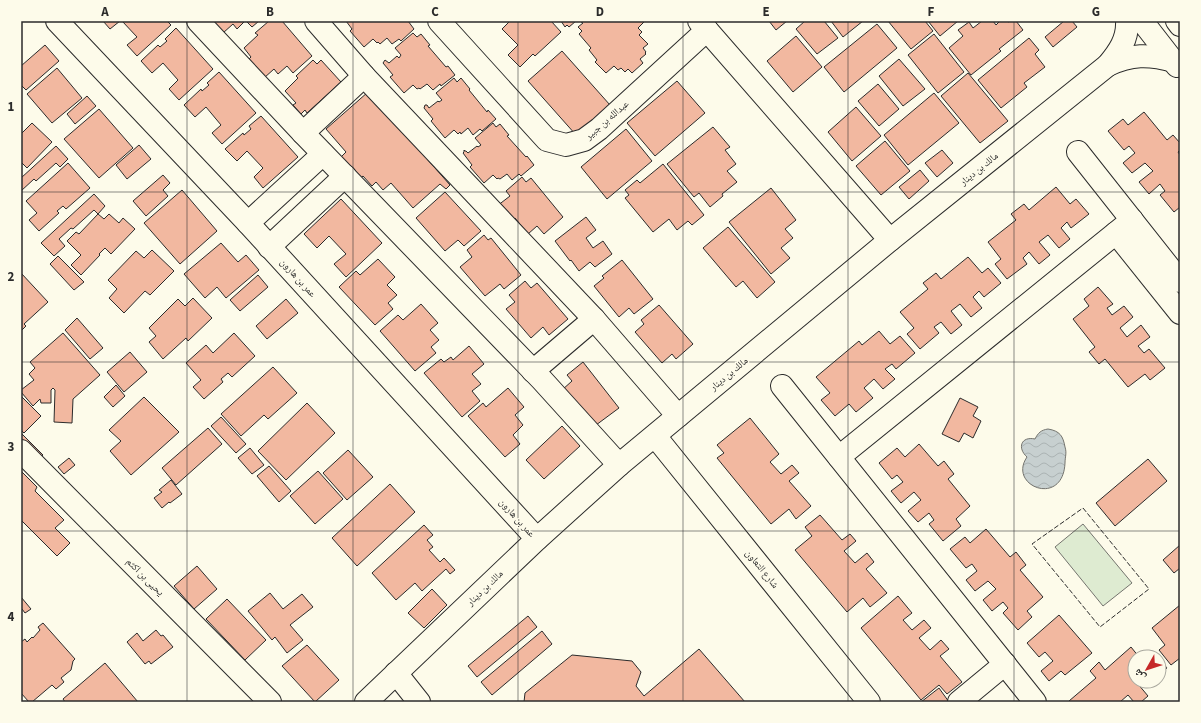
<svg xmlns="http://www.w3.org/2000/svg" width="1201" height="723" viewBox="0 0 1201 723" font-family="'Source Sans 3','Noto Naskh Arabic',sans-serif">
  <defs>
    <pattern id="water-waves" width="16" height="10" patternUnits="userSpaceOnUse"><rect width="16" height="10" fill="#c7d0d0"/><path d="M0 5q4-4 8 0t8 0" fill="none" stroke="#abb3b3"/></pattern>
  </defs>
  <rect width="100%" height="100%" fill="#fdfbea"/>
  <!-- green -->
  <path fill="#deebd1" stroke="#74746e" d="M1083,524L1132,583L1103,606L1055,547Z"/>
  <!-- water -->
  <path fill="url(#water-waves)" stroke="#74746e" d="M1048,429C1060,431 1063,436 1065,447C1067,453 1065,457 1065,463C1063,508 1007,486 1027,457C1017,448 1021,436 1035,439C1038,433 1041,430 1048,429Z"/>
  <!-- building -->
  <g fill="#f2b8a0" stroke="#2b2b2b">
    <path d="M103,21H120L110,29Z"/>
    <path d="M122,21H167L171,25L137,56L127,45L137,37Z"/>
    <path d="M213,21H245L237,29L233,24L223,33Z"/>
    <path d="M246,21H259L252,27Z"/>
    <path d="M269,21H282L312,56L293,73L287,66L278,74L274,69L264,78L248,60L251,57L244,48L258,35L255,33Z"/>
    <path d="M346,21H408L414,29L401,41L399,39L392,44L387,38L380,44L378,42L377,43L373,39L364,47L350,31L352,29Z"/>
    <path d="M510,21H551L561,32L535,56L533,54L520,67L508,55L518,45L502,29Z"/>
    <path d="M561,21H576L569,27L567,25L565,27Z"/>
    <path d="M582,21H645L638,28L642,32L639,35L648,44L643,48L646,52L645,53L646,54L640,59L643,63L632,73L628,69L625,72L621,68L618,70L614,66L606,73L595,62L597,60L589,50L591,48L579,34L582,31L578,27L583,23L581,22Z"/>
    <path d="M769,21H787L776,30Z"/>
    <path d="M805,21H824L838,38L817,54L796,29Z"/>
    <path d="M831,21H863L843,37Z"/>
    <path d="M888,21H925L933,31L911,49Z"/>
    <path d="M928,21H958L940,36Z"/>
    <path d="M982,21H993L996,25L1000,21H1007L1008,22L1010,21H1016L1023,30L999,49L1001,51L971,75L949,48L963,36L958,30L969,22L973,28Z"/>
    <path d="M1064,21H1072L1077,27L1053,47L1045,37Z"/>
    <path d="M877,24L897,48L844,92L824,67Z"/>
    <path d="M176,28L213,69L179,100L169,89L178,80L163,63L152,73L141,61L158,45L160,47L167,41L165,39Z"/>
    <path d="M413,33L417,37L421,34L430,45L428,46L446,67L448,66L455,75L441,86L440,84L433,90L427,84L420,89L419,88L417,89L413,85L404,93L390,77L393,75L383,63L385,60L389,63L397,56L399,58L401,55L395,48Z"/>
    <path d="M934,34L964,72L938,93L908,55Z"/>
    <path d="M796,36L822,67L793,92L767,61Z"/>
    <path d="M1029,38L1039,50L1035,54L1045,67L1024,83L1027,87L1001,108L978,80Z"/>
    <path d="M45,45L59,61L26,90L21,85V66Z"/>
    <path d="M562,51L610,105L576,135L528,81Z"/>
    <path d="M899,59L925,89L903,106L879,76Z"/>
    <path d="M313,60L317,64L321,60L341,82L307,113L305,110L301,114L293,105L296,103L285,91L298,78L296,76Z"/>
    <path d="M57,68L82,98L52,123L27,94Z"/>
    <path d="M219,72L256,113L222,144L212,133L221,125L206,107L195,117L184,105L201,89L202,91L209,85L207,83Z"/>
    <path d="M968,73L1008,121L980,143L941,96Z"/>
    <path d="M454,78L457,82L461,78L470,89L469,90L487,112L488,110L496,119L482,131L480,129L473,135L468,128L461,134L460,132L458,134L454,130L445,138L431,121L433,119L424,108L425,105H427L429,108L438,101L439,102L442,100L436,93Z"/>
    <path d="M677,81L705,113L655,156L627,123Z"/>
    <path d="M878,84L899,109L879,126L858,101Z"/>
    <path d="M368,92L450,185L446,189L440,184L413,208L391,183L383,190L376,182L372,186L363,176L356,182L341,157L346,152L326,129Z"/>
    <path d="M934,93L959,123L908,165L884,135Z"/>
    <path d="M87,96L96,106L75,124L67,114Z"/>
    <path d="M856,107L881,136L852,161L828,132Z"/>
    <path d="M99,109L133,148L99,178L64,139Z"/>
    <path d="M1144,112L1167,140L1173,135L1180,143V150L1178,152L1180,155V207L1174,212L1160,195L1165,191L1160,184L1149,194L1139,182L1153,171L1145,163L1132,173L1123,163L1135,153L1129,146L1124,150L1108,131L1123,119L1128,125Z"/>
    <path d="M261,116L298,157L263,188L254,177L263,168L247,151L237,161L225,149L243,133L244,135L251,129L249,126Z"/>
    <path d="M32,123L52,142L27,168L22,163L21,164V133H22Z"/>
    <path d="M493,123L496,127L500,124L509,135L507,136L526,157L527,156L534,165L521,176L519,174L512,180L507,174L500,179L498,178L497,179L493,175L484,183L470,167L472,165L463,153L464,152V150L465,151H466L468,153L477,146L478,147L481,145L475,138Z"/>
    <path d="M713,127L730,147L725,150L736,164L727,171L737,182L722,194L723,196L710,207L699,193L694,197L667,164Z"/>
    <path d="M626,129L652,161L607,199L581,167Z"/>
    <path d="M885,141L910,171L881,195L856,166Z"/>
    <path d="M139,145L151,159L127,179L116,165Z"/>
    <path d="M56,146L68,159L60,167L56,163L36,181L34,179L21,191V178Z"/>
    <path d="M942,150L953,163L937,177L925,163Z"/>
    <path d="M68,163L90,188L66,209L63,206L57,211L59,213L39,231L29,220L37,213L26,201Z"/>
    <path d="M663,164L704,215L692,225L688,221L677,230L669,219L653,232L625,198L629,195L625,190L637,180L640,183Z"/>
    <path d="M920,170L929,181L909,199L899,187Z"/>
    <path d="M163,175L170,183L163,190L168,196L146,216L133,201Z"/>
    <path d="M522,177L526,182L531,178L563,217L544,234L537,226L528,234L515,218L510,222L497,206L510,196L506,191Z"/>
    <path d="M1056,187L1070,204L1076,199L1089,214L1071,228L1067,222L1061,228L1070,239L1059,248L1048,235L1039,242L1050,255L1039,264L1029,252L1023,258L1027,264L1007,279L995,264L1001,259L988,242L1016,220L1011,214L1024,204L1029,210Z"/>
    <path d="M771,188L796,220L785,229L793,238L781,248L790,258L771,274L729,222Z"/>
    <path d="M182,190L217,231L180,264L144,223Z"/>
    <path d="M445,192L481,231L464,246L458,240L445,251L416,218Z"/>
    <path d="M94,194L105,206L98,214L94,210L73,229L71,228L59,239L65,246L54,256L41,243Z"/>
    <path d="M341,199L382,243L346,277L334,264L346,254L329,236L317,248L304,234Z"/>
    <path d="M98,214L104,219L109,214L119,223L123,218L135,229L111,254L105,248L99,254L100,255L81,275L71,265L81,255L67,241L76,232L79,234Z"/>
    <path d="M586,217L596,230L586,238L593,248L603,241L612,254L595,267L590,262L579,271L571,260L570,261L555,241Z"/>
    <path d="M728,227L775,282L757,298L743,281L736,287L703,248Z"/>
    <path d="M484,235L488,240L491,238L521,275L504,289L500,284L485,296L460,267L472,257L467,250Z"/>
    <path d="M221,243L238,262L246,255L259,270L226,298L217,287L205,298L184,274Z"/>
    <path d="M152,250L174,271L150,295L145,291L124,313L109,298L117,289L108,280L136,251L144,258Z"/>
    <path d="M58,256L84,282L74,290L50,264Z"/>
    <path d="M968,257L982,273L988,268L1001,283L984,297L979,291L973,297L982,308L971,317L960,304L951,311L962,325L951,334L941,322L934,327L939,333L920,349L907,334L914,328L900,312L928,289L923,283L936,273L941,279Z"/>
    <path d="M378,259L395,277L387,285L397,295L388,303L393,309L375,325L339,287L356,271L360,275Z"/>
    <path d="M622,260L653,299L634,314L629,308L619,317L594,286L604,278L602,276Z"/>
    <path d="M21,273L48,302L24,324L26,326L21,331Z"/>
    <path d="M258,275L268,287L240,311L230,300Z"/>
    <path d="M525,281L531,288L537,283L568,319L549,335L543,327L531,338L506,309L515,302L509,295Z"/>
    <path d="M1098,287L1113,304L1107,308L1112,315L1124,306L1133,317L1120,328L1127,337L1141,325L1150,337L1138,346L1144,353L1149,349L1165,368L1150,380L1145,374L1128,387L1105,359L1099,364L1089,352L1095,347L1073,319L1089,306L1084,299Z"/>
    <path d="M193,298L212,318L188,341L186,338L163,359L149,342L156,336L149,328L178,299L185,306Z"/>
    <path d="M286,299L298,313L267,339L256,326Z"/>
    <path d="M421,304L438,323L430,330L439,340L431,347L436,353L415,371L380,331L398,315L403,320Z"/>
    <path d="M659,305L693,344L676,359L672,354L662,363L635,332L644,324L641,320Z"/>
    <path d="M77,318L103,348L90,359L65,330Z"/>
    <path d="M879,331L890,344L900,336L915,353L896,369L892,364L885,369L895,379L883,389L874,379L864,388L873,398L856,412L849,404L835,416L821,400L830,393L816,377L859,341L862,345Z"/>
    <path d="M63,333L100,375L73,399L72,423L54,422L55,390L53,388L51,390V403H41L40,399L33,406L21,392V390L34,380L29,374L35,368L30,362Z"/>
    <path d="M234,333L255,356L232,377L228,373L221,379L223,382L204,399L193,387L201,380L186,363L206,345L213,353Z"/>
    <path d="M469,346L484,364L472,374L481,384L472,391L480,401L462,417L424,373L441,359L444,362L451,357L453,360Z"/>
    <path d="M130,352L147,372L124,392L107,372Z"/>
    <path d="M583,362L619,408L592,428L562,390L572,381L567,375Z"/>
    <path d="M273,367L297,393L268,419L264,415L241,436L221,414Z"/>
    <path d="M116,385L125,396L113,407L104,397Z"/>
    <path d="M508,388L524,407L515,415L523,425L513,435L520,444L505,457L468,416L483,403L486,407Z"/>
    <path d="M21,396L41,416L24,433L21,430Z"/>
    <path d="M144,397L179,432L131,475L110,451L121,441L109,430Z"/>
    <path d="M960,398L978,407L973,416L981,421L973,438L964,433L959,442L942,434Z"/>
    <path d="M307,403L335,433L286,480L258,451Z"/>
    <path d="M221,417L246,444L236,453L211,426Z"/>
    <path d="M750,418L779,454L770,462L781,474L792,465L799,473L789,481L811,506L796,519L789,509L771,524L717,458L724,453L717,445Z"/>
    <path d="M562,426L580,446L544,479L526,460Z"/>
    <path d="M208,428L222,444L176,485L162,468Z"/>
    <path d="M21,433L43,455L35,462L21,448Z"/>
    <path d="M919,444L938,466L944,461L954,474L948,479L970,506L956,519L961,526L943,541L929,524L934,520L929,513L918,522L908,511L921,500L914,492L901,503L891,491L903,482L897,475L892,479L879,463L897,448L905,457Z"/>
    <path d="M250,448L264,465L252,474L238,458Z"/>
    <path d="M348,450L373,477L347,500L323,473Z"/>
    <path d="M69,458L75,465L64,474L58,467Z"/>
    <path d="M1148,459L1167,481L1115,526L1096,503Z"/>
    <path d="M269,466L291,491L279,502L257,476Z"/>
    <path d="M318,471L343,499L315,524L290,496Z"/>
    <path d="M22,472L37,487L35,491L64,520L55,528L70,543L57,556L21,520V474Z"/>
    <path d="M171,480L182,494L170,503L169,502L162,508L154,498L162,492L159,490Z"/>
    <path d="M390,484L415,512L357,566L332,538Z"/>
    <path d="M820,515L842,540L850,534L856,541L844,551L855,563L867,553L874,562L866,569L887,593L870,607L863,598L847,612L795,550L812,536L805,527Z"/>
    <path d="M424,525L433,535L427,540L433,547L429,550L440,562L444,558L455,570L450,574L446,569L422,591L415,583L396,600L372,573Z"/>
    <path d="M986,529L1010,557L1016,552L1026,565L1020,570L1043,597L1027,611L1032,617L1018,630L1003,613L1008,608L1003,602L992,611L983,600L996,589L988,581L975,591L966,580L977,571L972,564L966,568L950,549L965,537L970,543Z"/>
    <path d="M1180,545V568L1174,573L1163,560Z"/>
    <path d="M197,566L217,589L194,609L174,586Z"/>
    <path d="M432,589L447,605L424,628L408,613Z"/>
    <path d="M270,593L283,609L302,594L313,607L290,625L303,640L287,653L275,637L272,640L248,611Z"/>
    <path d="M898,596L912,613L903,620L912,630L924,620L931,628L919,638L930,650L941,640L949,649L940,656L962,682L947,694L939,685L921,700L861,628Z"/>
    <path d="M21,597L31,609L25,613L22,609H21Z"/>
    <path d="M227,599L266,640L245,660L206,619Z"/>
    <path d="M1180,605V658L1171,665L1159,650L1165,645L1152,628Z"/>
    <path d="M1059,615L1092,653L1065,675L1061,671L1049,681L1041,671L1053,661L1045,652L1039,657L1027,643Z"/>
    <path d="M528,616L537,627L477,677L468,666Z"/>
    <path d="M43,623L75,659L73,661L71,670L61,678L64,682L56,689L52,685L32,702H29L21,693V642L25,639L27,642L32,637L33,638L40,630L38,627Z"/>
    <path d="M156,630L161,636L163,635L173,647L151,664L149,661L145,664L127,642L137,633L143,641Z"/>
    <path d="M542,631L552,644L492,695L481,682Z"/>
    <path d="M307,645L339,680L315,702L282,666Z"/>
    <path d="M1131,647L1139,657H1135V681H1142L1138,684L1148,696L1141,702H1134L1128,695L1120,702H1070L1069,701L1096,678L1090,671L1099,662L1105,670Z"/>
    <path d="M699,649L745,702H524L525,693L572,655L632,661L641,672L636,686L644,696Z"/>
    <path d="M1159,659L1167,668L1159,675Z"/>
    <path d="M105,663L138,702H65L63,699Z"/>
    <path d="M939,688L949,702H921Z"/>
  </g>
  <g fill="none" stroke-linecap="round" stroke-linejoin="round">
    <defs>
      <g id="minor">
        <path d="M57,21L248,223L537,539"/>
        <path d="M198,21L303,133L542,380L619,465"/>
        <path d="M316,21L364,76L594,319L678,416"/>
        <path d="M439,21L547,140L566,145L584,140L599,129L707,30"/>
        <path d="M699,21L890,240"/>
        <path d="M1142,21L1177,66"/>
        <path d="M1108,65C1131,54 1149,54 1174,61"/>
        <path d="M303,133L364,76"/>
        <path d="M1078,152L1180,281"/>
        <path d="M248,223L323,154"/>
        <path d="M1116,233L1180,313"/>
        <path d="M269,247L345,176"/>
        <path d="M533,371L594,319"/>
        <path d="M782,386L1035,702"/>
        <path d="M655,436L869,702"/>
        <path d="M21,451L270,702"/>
        <path d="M839,457L1132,220"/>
        <path d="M396,673L419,702"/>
        <path d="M366,702L537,539L619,465L890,240L1108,65C1119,52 1128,39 1127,21"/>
        <path d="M959,702L1005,664"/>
      </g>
      <path id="major" d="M1177,21L1180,25"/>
    </defs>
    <!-- minor casing -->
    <use href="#minor" stroke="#2b2b2b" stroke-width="24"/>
    <!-- major casing -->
    <use href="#major" stroke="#2b2b2b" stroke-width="24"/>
    <!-- minor -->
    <use href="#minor" stroke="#fdfbea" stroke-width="22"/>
    <!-- major -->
    <use href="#major" stroke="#fdfbea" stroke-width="22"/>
    <!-- fence -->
    <path stroke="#2b2b2b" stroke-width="1" stroke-dasharray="5 2" stroke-linecap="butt" d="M1083,508L1149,589L1100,627L1032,544Z"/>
  </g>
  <!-- grid -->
  <path fill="none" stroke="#2b2b2b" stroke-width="1" stroke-opacity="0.55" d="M187,21V702M353,21V702M518,21V702M683,21V702M848,21V702M1014,21V702M21,192H1180M21,362H1180M21,531H1180"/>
  <g text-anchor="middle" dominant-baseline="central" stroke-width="3" stroke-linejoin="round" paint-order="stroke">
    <!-- street labels -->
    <g font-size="10" fill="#2b2b2b" stroke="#fdfbea">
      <text transform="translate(607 120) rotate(-41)">عبدالله بن جبير</text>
      <text transform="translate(979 169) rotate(-39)">مالك بن دينار</text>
      <text transform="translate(298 278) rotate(48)">عمر بن هارون</text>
      <text transform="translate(729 374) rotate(-40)">مالك بن دينار</text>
      <text transform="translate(517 518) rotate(48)">عمر بن هارون</text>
      <text transform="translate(762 569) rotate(51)">شارع التعاون</text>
      <text transform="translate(145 577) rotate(45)">يحيى بن اكثم</text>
      <text transform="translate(485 588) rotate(-44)">مالك بن دينار</text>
    </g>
  </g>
  <!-- border -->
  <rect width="1201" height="723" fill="none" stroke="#fdfbea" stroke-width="44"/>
  <!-- north arrow -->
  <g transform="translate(1147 669) rotate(231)"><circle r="19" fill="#fdfbea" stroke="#a9a89e"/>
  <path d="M0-3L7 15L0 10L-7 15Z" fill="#c62828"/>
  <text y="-6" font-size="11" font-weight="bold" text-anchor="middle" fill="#2b2b2b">ش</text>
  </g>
  <rect x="22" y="22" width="1157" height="679" fill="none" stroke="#2b2b2b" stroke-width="1.5"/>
  <g font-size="13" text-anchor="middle" font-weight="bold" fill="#2b2b2b">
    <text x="105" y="16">A</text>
    <text x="270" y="16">B</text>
    <text x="435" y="16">C</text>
    <text x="600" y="16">D</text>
    <text x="766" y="16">E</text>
    <text x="931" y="16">F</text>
    <text x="1096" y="16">G</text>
    <text x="11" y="111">1</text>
    <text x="11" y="281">2</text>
    <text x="11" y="451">3</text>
    <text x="11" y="621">4</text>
  </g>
</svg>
